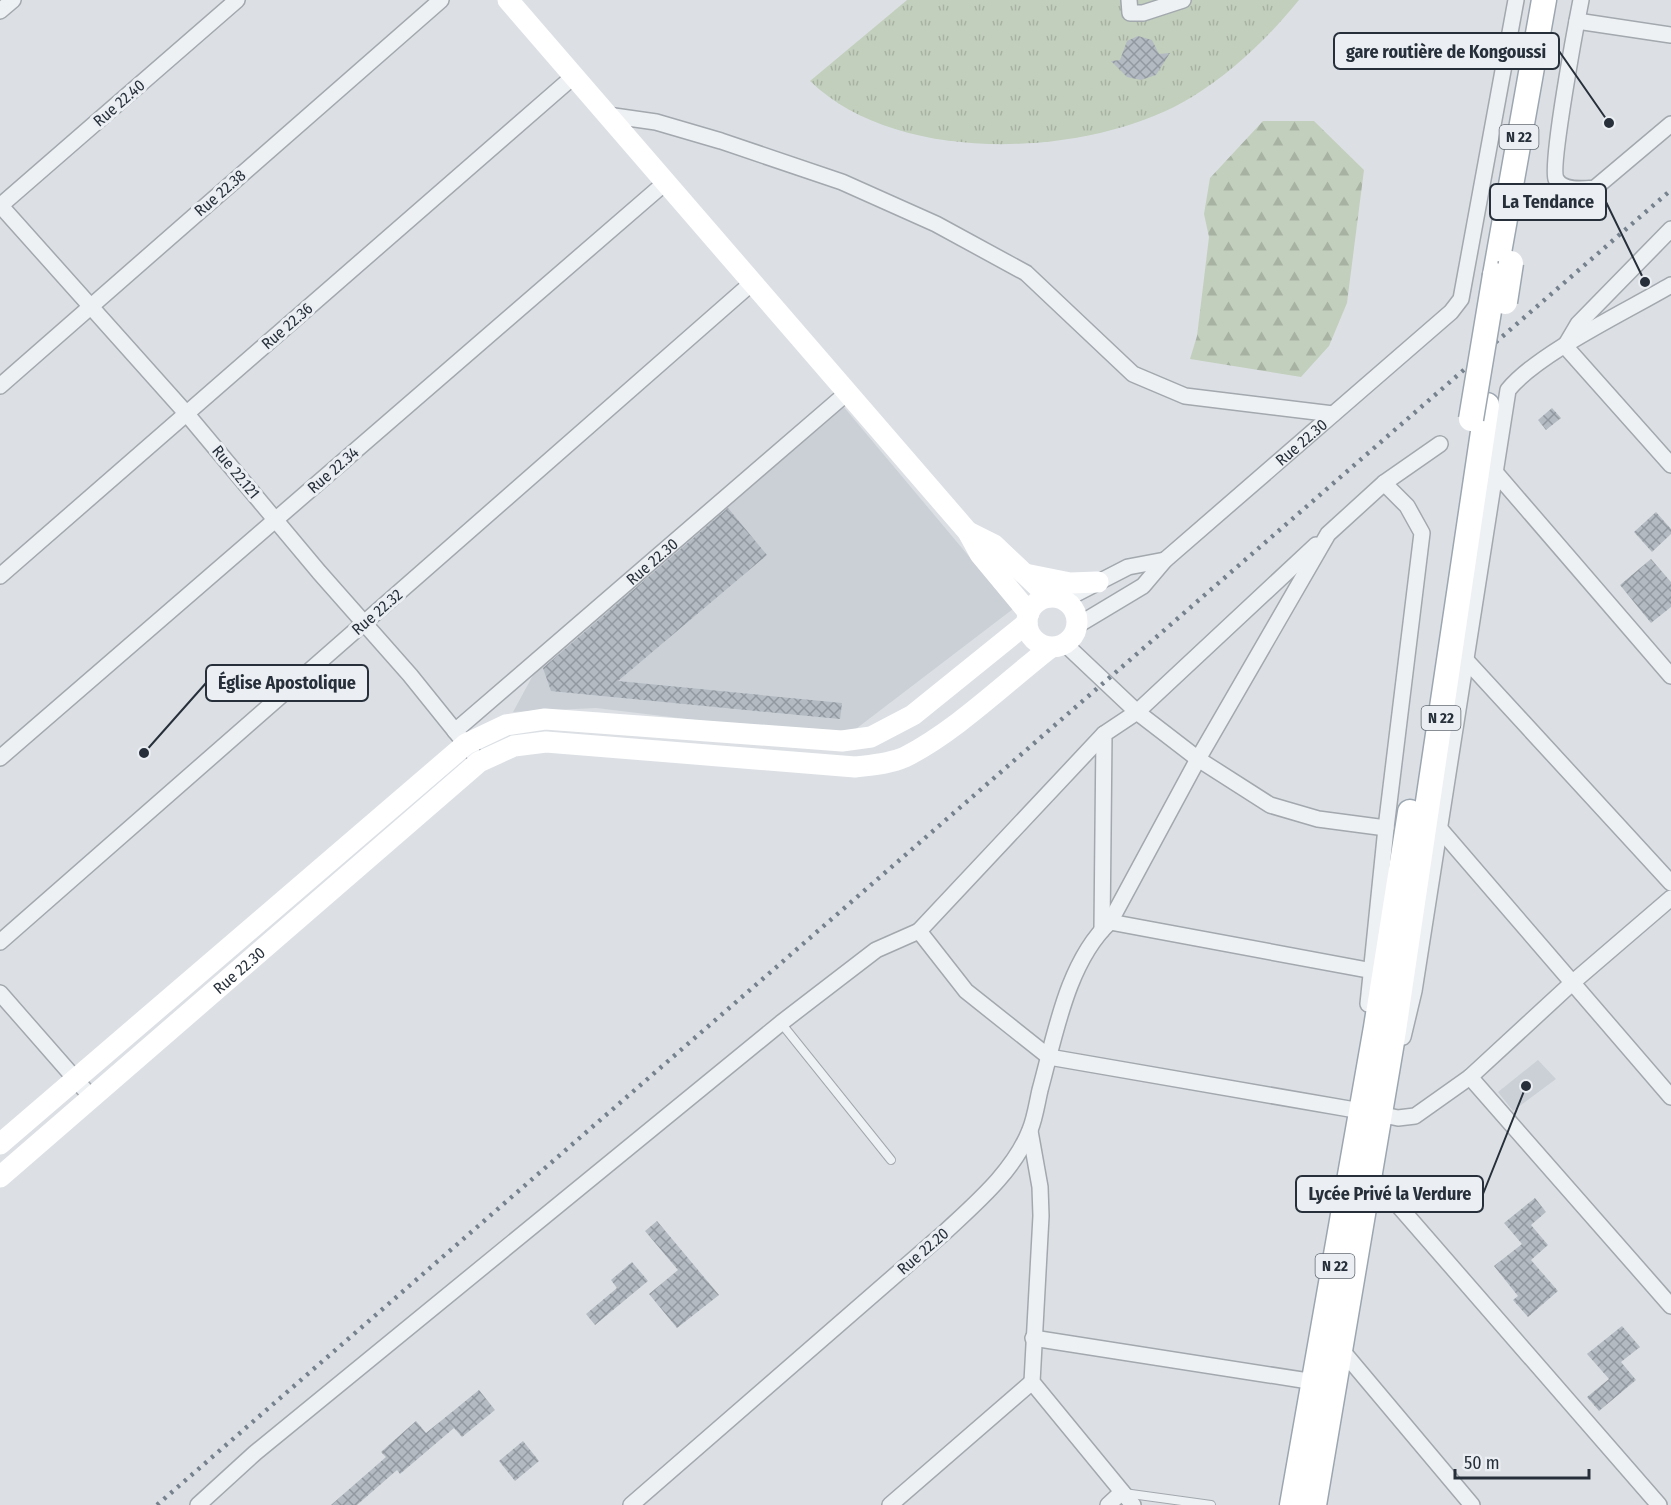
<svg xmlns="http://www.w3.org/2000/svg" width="1671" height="1505" viewBox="0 0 1671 1505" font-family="'Fira Sans Condensed',sans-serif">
  <defs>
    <pattern id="forest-firs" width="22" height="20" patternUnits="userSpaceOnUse" patternTransform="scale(1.5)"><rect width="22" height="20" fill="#c3cfbd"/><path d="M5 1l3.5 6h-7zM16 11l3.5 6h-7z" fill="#a8b2a3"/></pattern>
    <pattern id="park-tufts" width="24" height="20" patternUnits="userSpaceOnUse" patternTransform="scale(1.5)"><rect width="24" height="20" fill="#c3cfbd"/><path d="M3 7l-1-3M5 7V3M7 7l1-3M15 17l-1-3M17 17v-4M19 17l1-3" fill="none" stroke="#a8b2a3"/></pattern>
    <pattern id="building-cross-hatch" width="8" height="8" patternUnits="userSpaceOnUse" patternTransform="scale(1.5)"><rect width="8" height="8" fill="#b3bac2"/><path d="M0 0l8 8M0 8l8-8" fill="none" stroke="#92989f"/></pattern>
  </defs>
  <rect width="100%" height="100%" fill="#dce0e5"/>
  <!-- built -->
  <g fill="#cad0d6">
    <path d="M843,406L1013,609L844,738L596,708L513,712L538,666Z"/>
    <path d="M1538,1060L1556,1079L1513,1111L1498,1092Z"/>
  </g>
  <!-- forest -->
  <path fill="url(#forest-firs)" d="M1263,121H1314L1364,170L1347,303L1329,346L1301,377L1190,359L1197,336L1209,237L1204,214L1210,178Z"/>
  <!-- park -->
  <path fill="url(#park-tufts)" d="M907,0H1299C1268,38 1234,71 1192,97C1092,158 898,167 810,81Z"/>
  <!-- building -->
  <g fill="url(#building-cross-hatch)">
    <path d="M1138,36L1152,40L1159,54L1170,53L1156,75L1141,80L1127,77L1111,61L1120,60L1127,41Z"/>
    <path d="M1552,408L1561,418L1546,430L1538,420Z"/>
    <path d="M728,508L767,555L618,681L842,703L840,719L551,691L543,668Z"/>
    <path d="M1656,512L1671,529V534L1652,552L1634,532Z"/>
    <path d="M1651,559L1671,582V607L1651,623L1620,585Z"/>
    <path d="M1535,1198L1546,1212L1531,1225L1548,1245L1531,1260L1558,1291L1528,1317L1513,1300L1518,1296L1494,1266L1522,1244L1504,1223Z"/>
    <path d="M657,1221L719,1295L677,1328L649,1294L678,1270L645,1231Z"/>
    <path d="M632,1262L648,1281L595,1325L586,1314L617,1288L611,1280Z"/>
    <path d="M1622,1326L1640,1347L1621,1362L1636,1380L1599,1411L1587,1397L1609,1379L1587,1354Z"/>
    <path d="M479,1390L495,1410L462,1437L454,1428L400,1474L397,1470L357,1505H331L386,1457L381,1452L416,1421L426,1433Z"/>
    <path d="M523,1441L539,1461L515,1481L499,1461Z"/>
  </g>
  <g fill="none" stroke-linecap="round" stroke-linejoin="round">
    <defs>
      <g id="lane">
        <path d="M781,1023L891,1160"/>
        <path d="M1124,1493L1211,1505"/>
      </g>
      <g id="street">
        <path d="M1129,0L1130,13H1143L1183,0"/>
        <path d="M1581,0C1576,25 1550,165 1556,179C1563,192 1584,189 1595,188L1671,124"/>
        <path d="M0,11L13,0"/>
        <path d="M1577,21L1671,35"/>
        <path d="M607,115L656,122L721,141L842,182L936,224L1026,273L1133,374L1185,396L1333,414"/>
        <path d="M0,205L186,413L319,572L410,675L472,752"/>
        <path d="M0,206L237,0"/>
        <path d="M1671,229L1578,324L1565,346L1671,465"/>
        <path d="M0,386L441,0"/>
        <path d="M1495,472L1671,676"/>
        <path d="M1316,545L1137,712L1198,759L1270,805L1318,819L1386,828"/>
        <path d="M0,576L574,76"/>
        <path d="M1064,600L1128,567L1165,560"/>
        <path id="s1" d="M1078,625L1143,586L1165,560L1451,312L1461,299L1516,0"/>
        <path d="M1065,644L1137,712L1104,734L1102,930"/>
        <path d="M1466,660L1671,883"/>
        <path id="s2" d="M455,731L848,392"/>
        <path d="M0,758L666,182"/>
        <path d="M1440,829L1671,1097"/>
        <path d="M1110,922L1373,971"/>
        <path d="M919,931L1104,734"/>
        <path d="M0,942L753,282"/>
        <path d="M0,993L92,1098"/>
        <path d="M1368,1004L1386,828L1422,533L1407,506L1384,483"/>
        <path d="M1403,1037L1414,991L1508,390C1538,353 1627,311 1671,285"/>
        <path d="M1470,1077L1671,1306"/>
        <path d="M1382,1106L1379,1114L1398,1118L1415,1116L1470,1077L1572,983L1671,898"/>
        <path d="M1030,1131L1040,1187L1041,1216L1032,1382L1133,1505"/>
        <path d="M1370,1173L1659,1505"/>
        <path d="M1033,1338L1315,1382"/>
        <path d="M1340,1348L1472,1505"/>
        <path d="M198,1505L255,1453L781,1023L876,950L919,931L966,991L1049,1057L1361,1111L1362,1103"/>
        <path d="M631,1505L945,1232C976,1203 1014,1171 1030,1130C1035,1118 1037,1103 1040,1090C1055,1036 1067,962 1110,922L1198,759L1328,534L1384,483L1440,444"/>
        <path d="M890,1505L1032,1382"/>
        <path d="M1108,1505L1122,1492"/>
      </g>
      <g id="primary">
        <path d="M1495,275L1544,0"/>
        <path d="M1292,1505L1376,1027L1410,812"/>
        <path d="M1314,1505L1394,1030L1487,405"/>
      </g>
    </defs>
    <!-- lane casing -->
    <use href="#lane" stroke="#a2a8ae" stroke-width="10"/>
    <!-- street casing -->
    <use href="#street" stroke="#a2a8ae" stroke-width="18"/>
    <!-- primary casing -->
    <use href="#primary" stroke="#9ca6b0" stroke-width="27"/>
    <!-- lane -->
    <use href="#lane" stroke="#eef1f4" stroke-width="8"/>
    <!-- street -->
    <use href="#street" stroke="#eef1f4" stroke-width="15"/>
    <!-- secondary -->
    <g stroke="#fff" stroke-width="21">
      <path d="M508,0L968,532L980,554L1029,613"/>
      <path d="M968,532L994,545L1049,597"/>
      <path d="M1025,574L1070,583L1098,582"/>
      <circle cx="1052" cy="622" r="25"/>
      <path d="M0,1144L466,744L506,725L545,719L842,741L871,737L913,715L1027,623"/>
      <path id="s3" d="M0,1177L479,762L514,746L546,742L855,767C871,765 889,764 905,757C956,731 1005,683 1050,648"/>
    </g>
    <!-- primary -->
    <use href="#primary" stroke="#fff" stroke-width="24"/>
    <!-- rail -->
    <path stroke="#76818e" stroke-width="4.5" stroke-dasharray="3 6" stroke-linecap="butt" d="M157,1505L1671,190"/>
    <defs>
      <g id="primary-bridge">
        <path d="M1505,302L1511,263"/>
        <path d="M1471,419L1495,275"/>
      </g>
    </defs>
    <!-- primary-bridge casing -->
    <use href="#primary-bridge" stroke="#9ca6b0" stroke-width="27" stroke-linecap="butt"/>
    <!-- primary-bridge -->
    <use href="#primary-bridge" stroke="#fff" stroke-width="24"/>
  </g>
  <g text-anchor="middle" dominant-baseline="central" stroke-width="6" stroke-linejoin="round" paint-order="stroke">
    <!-- shield labels -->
    <g fill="#ebeff3" stroke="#626972" stroke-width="1.5">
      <rect x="1499.5" y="125" width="39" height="24" rx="4.5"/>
      <rect x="1421.5" y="706" width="39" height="24" rx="4.5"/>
      <rect x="1315.5" y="1254" width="39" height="24" rx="4.5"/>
    </g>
    <g font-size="15" font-weight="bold" fill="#27303a">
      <text x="1519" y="137">N 22</text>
      <text x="1441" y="718">N 22</text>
      <text x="1335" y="1266">N 22</text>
    </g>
    <!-- street labels -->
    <g font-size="16" fill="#27303a" stroke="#ebeff3">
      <text transform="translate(119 103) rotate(-41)">Rue 22.40</text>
      <text transform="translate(220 193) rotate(-41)">Rue 22.38</text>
      <text transform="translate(287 326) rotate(-41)">Rue 22.36</text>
      <text stroke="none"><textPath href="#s1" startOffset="290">Rue 22.30</textPath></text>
      <text transform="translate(333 470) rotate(-41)">Rue 22.34</text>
      <text transform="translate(236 472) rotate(50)">Rue 22.121</text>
      <text stroke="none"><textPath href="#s2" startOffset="260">Rue 22.30</textPath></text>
      <text transform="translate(377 612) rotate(-41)">Rue 22.32</text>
      <text stroke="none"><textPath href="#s3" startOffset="316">Rue 22.30</textPath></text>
      <text transform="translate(923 1251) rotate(-41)">Rue 22.20</text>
    </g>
  </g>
  <!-- callouts -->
  <path fill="none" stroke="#27303a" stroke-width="2" d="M1609 123L1559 51M1645 282L1606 202M144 753L206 683M1526 1086L1483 1194"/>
  <g fill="#27303a" stroke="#ebeff3" stroke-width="2">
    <circle cx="1609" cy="123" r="6"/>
    <circle cx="1645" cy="282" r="6"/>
    <circle cx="144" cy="753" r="6"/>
    <circle cx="1526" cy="1086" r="6"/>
  </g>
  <g fill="#ebeff3" stroke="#27303a" stroke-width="2">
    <rect x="1334" y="33" width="225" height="36" rx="6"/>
    <rect x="1490" y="184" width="116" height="36" rx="6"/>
    <rect x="206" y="665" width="162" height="36" rx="6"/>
    <rect x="1296" y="1176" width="187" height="36" rx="6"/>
  </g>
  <g font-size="18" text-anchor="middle" font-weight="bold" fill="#27303a">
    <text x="1446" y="58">gare routière de Kongoussi</text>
    <text x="1548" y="208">La Tendance</text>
    <text x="287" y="689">Église Apostolique</text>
    <text x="1390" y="1200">Lycée Privé la Verdure</text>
  </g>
  <!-- scale -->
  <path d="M1455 1469v9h134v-9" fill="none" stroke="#27303a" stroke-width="3"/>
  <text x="1464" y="1469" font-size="18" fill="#27303a" stroke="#ebeff3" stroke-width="4.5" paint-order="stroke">50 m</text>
</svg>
